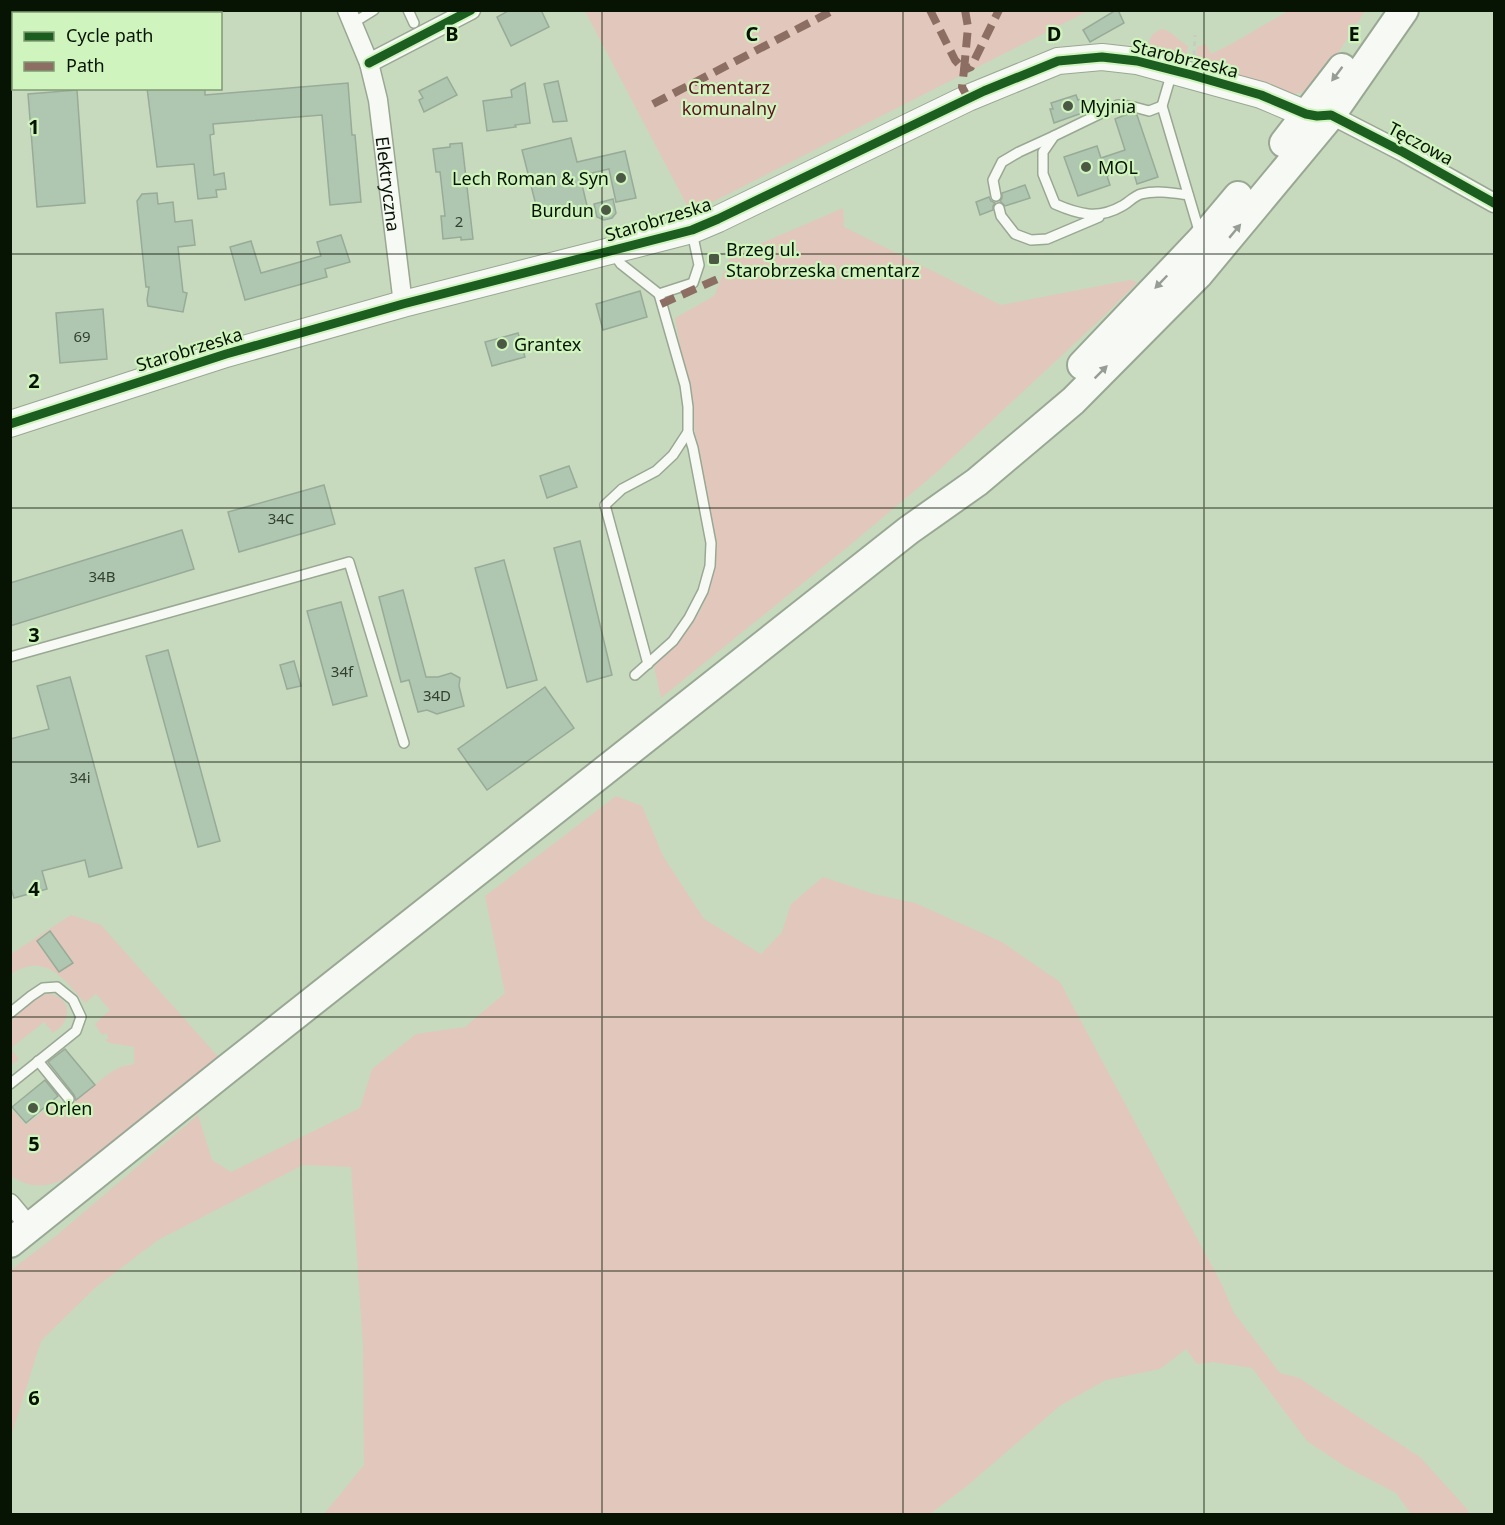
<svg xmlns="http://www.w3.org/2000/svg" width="1505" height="1525" viewBox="0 0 1505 1525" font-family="'Noto Sans',sans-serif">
  <rect width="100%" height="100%" fill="#c7dabe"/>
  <!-- green -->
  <g fill="#e2c7bc">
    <path d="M585,11H1088L691,213Z"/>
    <path d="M1288,11H1365C1353,29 1323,81 1306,90C1299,94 1295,94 1288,93L1195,67L1197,47L1206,44L1211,54L1233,43Z"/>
    <path d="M1162,29C1173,31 1178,41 1188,46L1184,66L1151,53C1147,41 1150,33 1162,29Z"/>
    <path d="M843,208L844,227L1001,305L1130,280L1138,282L1105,315L937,472L850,545L661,698L654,666C673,647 695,626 705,600C711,584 714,567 716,550L675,318L714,296L730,257Z"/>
    <path d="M616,796L642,806L663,856L704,919L761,954L782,932L791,904L823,877L874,894L915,903L1002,942L1060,982L1222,1285L1234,1313L1280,1373L1299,1378L1420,1457L1468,1510L1467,1514H1411L1396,1493L1346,1467L1307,1441L1252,1368L1213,1362L1197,1364L1186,1349L1160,1369L1106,1380L1061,1405L967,1486L930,1514H324L364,1465L363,1347L351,1167L303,1165L158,1240L96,1287L41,1341L12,1433L11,1451V1270L57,1235L198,1115L212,1160L231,1172L360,1108L372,1069L416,1034L465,1027L505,993L485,896Z"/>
    <path d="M71,915L101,925L220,1059L70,1177C47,1187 33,1190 11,1176V1109L26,1125L51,1105L59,1114L107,1075L120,1067L134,1064V1047L110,1043L105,1040L109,1038L106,1033L102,1035L95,1024L110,1010L96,994L85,1003C63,978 46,952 11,974V954Z"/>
    <path d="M46,994C62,994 73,1007 64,1022C62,1027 57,1030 53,1033L44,1022L11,1048L19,1060L11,1065V1020L37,999Z"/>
  </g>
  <!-- building -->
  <g fill="#afc6b0" stroke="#98ab98" stroke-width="1.5">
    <path d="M510,10H541L549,27L511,46L497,17Z"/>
    <path d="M1116,10H1118L1124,23L1090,42L1083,30Z"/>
    <path d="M447,77L457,95L424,112L419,100L423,98L419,91Z"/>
    <path d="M558,81L567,121L553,122L544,84Z"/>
    <path d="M348,83L352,135H355L361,202L330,205L322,115L213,124L214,134L210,135L214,175L224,173L226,189L216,190L217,197L198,199L194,164L157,167L147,88H205V95Z"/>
    <path d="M525,83L530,123L515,125L516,127L487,131L483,101L512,97L511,90Z"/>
    <path d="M77,90L85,203L37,207L28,94Z"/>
    <path d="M1076,95L1078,100L1082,99L1085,112L1054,123L1050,109H1053L1051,103Z"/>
    <path d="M1130,113L1137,115L1158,177L1137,184L1132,167L1107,176L1110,185L1078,196L1064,157L1097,146L1101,158L1125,150L1115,119Z"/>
    <path d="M571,138L577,162L625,151L636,198L616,202L609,169L580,176L588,210L573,213V210L539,217L522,150Z"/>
    <path d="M462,143L473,239L461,240V237L443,239L441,216H445L440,172H436L433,149L450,147V144Z"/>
    <path d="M1025,185L1030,198L1005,206L1000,201L1002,198V193Z"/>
    <path d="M157,193L158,204L173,202L175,222L192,220L195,245L178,247L183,292L187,293L183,312L148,306L147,300L149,287H146L137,201L142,194Z"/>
    <path d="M989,197L991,201L995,203L993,206V210L980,215L976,202Z"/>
    <path d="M613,199L616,213L612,218L604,220L597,217L594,204Z"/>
    <path d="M341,235L350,262L325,269L327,277L245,300L230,247L251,241L261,273L321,256L317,242Z"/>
    <path d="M640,291L647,317L603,330L596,304Z"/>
    <path d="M103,309L107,359L60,363L56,313Z"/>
    <path d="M518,333L525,357L492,366L485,342Z"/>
    <path d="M569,466L577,487L547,498L540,476Z"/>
    <path d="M324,485L335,524L239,552L228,512Z"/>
    <path d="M182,530L194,569L10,626V583Z"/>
    <path d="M580,541L612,675L587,682L554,548Z"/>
    <path d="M504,560L537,680L507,688L475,568Z"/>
    <path d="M403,590L426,677H438L451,673L460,678L459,686L464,706L437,714L427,710L418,712L409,680L401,682L379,597Z"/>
    <path d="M341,602L367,696L333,705L307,611Z"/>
    <path d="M168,650L220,841L198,847L146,656Z"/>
    <path d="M294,661L301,686L287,689L280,665Z"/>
    <path d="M70,677L122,868L89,877L85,860L42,871L47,889L14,898L10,885V739L49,729L37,686Z"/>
    <path d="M545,687L574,728L487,790L458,749Z"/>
    <path d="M50,931L73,963L59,972L37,941Z"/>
    <path d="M65,1049L95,1085L76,1100L74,1095L48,1062Z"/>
    <path d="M45,1080L58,1096L26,1123L12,1107Z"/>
  </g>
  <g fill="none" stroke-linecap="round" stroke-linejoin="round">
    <defs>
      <g id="lane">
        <path d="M408,10L414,23"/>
        <path d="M353,23L374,10"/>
        <path d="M1172,72L1162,106L1200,234"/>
        <path d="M1162,106L1149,111L1134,107L1118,105L1054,136L1043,152V174L1055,204C1078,214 1098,220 1122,206C1128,203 1134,196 1141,194C1156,190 1173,193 1188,195"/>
        <path d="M996,196L993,180L1002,162L1019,152L1054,136"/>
        <path d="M999,208L1001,216L1015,234L1031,240L1047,239L1099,217"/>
        <path d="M613,253L621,264L659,294L693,283L699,265L692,232"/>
        <path d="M10,657L349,562L404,743"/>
        <path d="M648,664L605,505L622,489L656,471L673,455L688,432V407L685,385L659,294"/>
        <path d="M635,675L673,641L689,618L703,591L710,566L711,543L693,448L688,432"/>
        <path d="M10,1013L31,996L43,988L57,987L73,1000L81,1017L76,1031L10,1084"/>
        <path d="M38,1061L69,1099"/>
      </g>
      <g id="street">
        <path id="s1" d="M347,10L369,63L378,100L403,304"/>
        <path d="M369,63L471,10"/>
        <path d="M1331,115L1403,152L1494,203"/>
        <path d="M10,1203L30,1227"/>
      </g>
      <path id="secondary" d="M10,424L226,354L403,304L692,230L718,219L968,98L1058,61L1102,57L1137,61L1261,95L1306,114L1325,116"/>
      <g id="primary">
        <path d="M1284,143L1342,68"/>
        <path d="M1082,365L1201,240L1238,196"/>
        <path d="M10,1243L227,1069L909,530L977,482L1073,401L1198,275L1331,115L1404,10"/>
      </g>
    </defs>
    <!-- lane casing -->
    <use href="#lane" stroke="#99a892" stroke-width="12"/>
    <!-- street casing -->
    <use href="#street" stroke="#99a892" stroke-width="21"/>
    <!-- secondary casing -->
    <use href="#secondary" stroke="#99a892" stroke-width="28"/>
    <!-- primary casing -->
    <use href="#primary" stroke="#99a892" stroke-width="32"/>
    <!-- path -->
    <path stroke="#c7ccc5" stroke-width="3" stroke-dasharray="4.5 4.5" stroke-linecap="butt" d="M1194,55L1195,35"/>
    <!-- lane -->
    <use href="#lane" stroke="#f7f9f5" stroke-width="9"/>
    <!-- street -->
    <use href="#street" stroke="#f7f9f5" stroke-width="18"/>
    <!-- secondary -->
    <use href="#secondary" stroke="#f7f9f5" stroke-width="26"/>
    <!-- primary -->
    <use href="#primary" stroke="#f7f9f5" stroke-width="28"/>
    <!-- quiet -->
    <g stroke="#8d6e63" stroke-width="8" stroke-dasharray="15 8" stroke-linecap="butt">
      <path d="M930,10L955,60L964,70L968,27L965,10"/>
      <path d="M968,98L962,87L964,70L971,67L999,10"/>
      <path d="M653,104L834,10"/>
      <path d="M661,304L720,278"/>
    </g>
    <defs>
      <g id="cycleway">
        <path d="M369,63L471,10"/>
        <path d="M10,424L226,354L403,304L692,230L718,219L984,91L1058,61L1102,57L1137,61L1192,75L1261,95L1306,114L1317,116L1331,115L1403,152L1494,203"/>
      </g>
    </defs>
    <!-- cycleway casing -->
    <use href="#cycleway" stroke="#d0f4be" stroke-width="13"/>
    <!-- cycleway -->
    <use href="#cycleway" stroke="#1b5e20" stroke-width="9"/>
  </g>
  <!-- one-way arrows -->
  <defs><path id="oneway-solid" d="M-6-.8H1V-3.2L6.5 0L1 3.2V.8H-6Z" transform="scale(1.5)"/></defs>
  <g fill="#979d94">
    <use href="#oneway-solid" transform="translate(1337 74) rotate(127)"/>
    <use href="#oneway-solid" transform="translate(1235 231) rotate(-50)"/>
    <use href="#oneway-solid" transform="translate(1161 282) rotate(134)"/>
    <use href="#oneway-solid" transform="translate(1101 372) rotate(-45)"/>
  </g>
  <!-- grid -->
  <path fill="none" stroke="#081403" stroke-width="1.5" stroke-opacity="0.55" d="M301,10V1514M602,10V1514M903,10V1514M1204,10V1514M10,254H1494M10,508H1494M10,762H1494M10,1017H1494M10,1271H1494"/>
  <!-- markers -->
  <g fill="#4b5944" stroke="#d0f4be" stroke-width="2">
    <circle cx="1068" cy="106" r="6"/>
    <circle cx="1086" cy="167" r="6"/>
    <circle cx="621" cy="178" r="6"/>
    <circle cx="606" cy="210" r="6"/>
    <rect x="708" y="253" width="12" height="12" rx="3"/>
    <circle cx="502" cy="344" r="6"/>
    <circle cx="33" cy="1108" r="6"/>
  </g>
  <g text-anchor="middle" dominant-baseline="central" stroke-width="4.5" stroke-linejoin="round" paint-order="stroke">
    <!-- number labels -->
    <g font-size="15" fill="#32402e">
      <text x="459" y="221">2</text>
      <text x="82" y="336">69</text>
      <text x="281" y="518">34C</text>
      <text x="102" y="576">34B</text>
      <text x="342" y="671">34f</text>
      <text x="437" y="695">34D</text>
      <text x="80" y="777">34i</text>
    </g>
    <!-- street labels -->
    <g font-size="18" fill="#081403" stroke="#d0f4be">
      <text transform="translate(1185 58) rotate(14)">Starobrzeska</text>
      <text transform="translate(1421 143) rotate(28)">Tęczowa</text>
      <text stroke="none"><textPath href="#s1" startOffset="180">Elektryczna</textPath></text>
      <text transform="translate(658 219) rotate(-17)">Starobrzeska</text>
      <text transform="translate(189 349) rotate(-17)">Starobrzeska</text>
    </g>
    <!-- park labels -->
    <g font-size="18" fill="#5d101f" stroke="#d0f4be">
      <text x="729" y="87">Cmentarz<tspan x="729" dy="21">komunalny</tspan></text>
    </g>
    <!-- poi labels -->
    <g font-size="18" fill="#081403" stroke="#d0f4be" text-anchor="start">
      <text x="1080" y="106">Myjnia</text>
      <text x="1098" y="167">MOL</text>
      <text x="609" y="178" text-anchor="end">Lech Roman &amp; Syn</text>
      <text x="594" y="210" text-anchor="end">Burdun</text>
      <text x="726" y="249">Brzeg ul.<tspan x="726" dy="21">Starobrzeska cmentarz</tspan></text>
      <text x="514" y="344">Grantex</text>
      <text x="45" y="1108">Orlen</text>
    </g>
  </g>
  <g font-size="20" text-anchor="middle" font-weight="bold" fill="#081403" stroke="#d0f4be" stroke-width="4.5" stroke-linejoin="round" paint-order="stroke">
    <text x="452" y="41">B</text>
    <text x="752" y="41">C</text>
    <text x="1054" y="41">D</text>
    <text x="1354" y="41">E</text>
    <text x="34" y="134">1</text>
    <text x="34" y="388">2</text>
    <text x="34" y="642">3</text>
    <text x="34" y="896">4</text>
    <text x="34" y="1151">5</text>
    <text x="34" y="1405">6</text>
  </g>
  <!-- border -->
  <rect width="1505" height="1525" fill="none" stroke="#081403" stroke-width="24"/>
  <!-- legend -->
  <rect x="12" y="12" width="210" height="78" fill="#d0f4be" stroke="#809a73" stroke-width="1.5"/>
  <rect x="24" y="32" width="30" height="9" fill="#1b5e20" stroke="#809a73" stroke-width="1.5"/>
  <text x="66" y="42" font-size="18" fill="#081403">Cycle path</text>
  <rect x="24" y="62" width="30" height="9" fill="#8d6e63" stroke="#809a73" stroke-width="1.5"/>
  <text x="66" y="72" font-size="18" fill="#081403">Path</text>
</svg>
